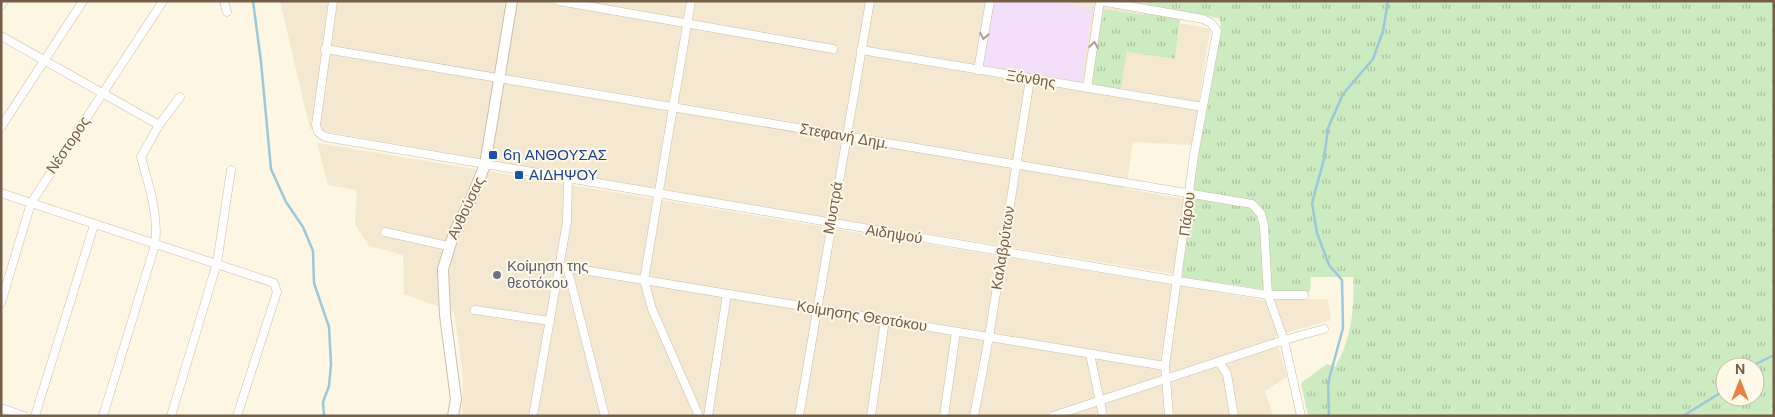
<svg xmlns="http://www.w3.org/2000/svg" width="1775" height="417" viewBox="0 0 1775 417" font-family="'DM Sans',sans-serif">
  <defs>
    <pattern id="grass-tufts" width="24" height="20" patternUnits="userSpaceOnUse" patternTransform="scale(1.25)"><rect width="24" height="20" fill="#cdebc1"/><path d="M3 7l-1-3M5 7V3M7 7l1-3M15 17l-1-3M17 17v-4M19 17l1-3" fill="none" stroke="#abc29f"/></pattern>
  </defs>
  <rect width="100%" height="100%" fill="#fdf6e2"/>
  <!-- residential -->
  <g fill="#f5e8d1">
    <path d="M280,1H1148L1144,15L1127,52L1175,59L1180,23L1210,29L1192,145L1133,142L1126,189L1185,199L1174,274L654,189L310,129Z"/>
    <path d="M317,143L1264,300L1328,299L1331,320L1275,336L1287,377L1265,391L1273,416H462L463,375L454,312L404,294L403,255L369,246L355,224L357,190L328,185Z"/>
  </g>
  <!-- education -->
  <path fill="#f3dff9" d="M994,1H1051L1093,8L1081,82L983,66Z"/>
  <!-- grass -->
  <path fill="url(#grass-tufts)" fill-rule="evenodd" d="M1148,1H1774V416H1308L1301,383L1327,364L1335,367C1351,341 1355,307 1353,277H1311L1310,292L1274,291L1182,277L1197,151L1221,23L1219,18L1181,12L1175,59L1127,52L1120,92L1090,88L1102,9L1144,15ZM1725,367H1755V397H1725Z"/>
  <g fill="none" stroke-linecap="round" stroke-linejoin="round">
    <!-- stream -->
    <g stroke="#9cc8d9" stroke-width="2.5">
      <path d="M253,1L261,62L271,169L286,202L303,227L313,251L314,283L329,327L331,364L329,386L323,402L324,416"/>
      <path d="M1750,367L1774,355"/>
      <path d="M1329,416L1328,383L1343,328L1342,280L1329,265L1317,233L1312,203L1324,159L1328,128L1343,94L1373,59L1383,31L1388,1"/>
      <path d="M1683,416L1725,390"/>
    </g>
    <defs>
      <g id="minor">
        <path d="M224,1L227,12"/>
        <path d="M333,1L316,125L318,132L325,137L1178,281L1268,295H1304"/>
        <path d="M559,1L833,49"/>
        <path d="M691,1L644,280L652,309L699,416"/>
        <path d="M1100,1L1203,19L1211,23L1217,31L1194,155L1165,366L1169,416"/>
        <path d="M1,5L4,1"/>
        <path d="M1,36L159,125"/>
        <path d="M325,49L1252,204L1261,214L1264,226L1268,295L1284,340L1301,416"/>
        <path d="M861,50L1203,107"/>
        <path d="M978,70L990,1"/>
        <path d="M1087,88L1100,1"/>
        <path d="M1,127L83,1"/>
        <path d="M1,193L274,283L277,292L237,416"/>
        <path d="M385,232L448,246"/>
        <path d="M559,266L1165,366"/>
        <path d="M567,267L605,416"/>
        <path d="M1,303L31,203L163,1"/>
        <path d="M475,310L550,321"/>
        <path d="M1090,354L1103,416"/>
        <path d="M1219,362L1227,374L1234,416"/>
        <path d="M1,408L24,416"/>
        <path d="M35,416L94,225"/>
        <path d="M103,416L155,245C159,215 149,186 141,157L159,125L180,97"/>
        <path d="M171,416L217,263L231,170"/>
        <path d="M533,416L567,222L568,179"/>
        <path d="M708,416L727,294"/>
        <path d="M799,416L870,1"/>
        <path d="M871,416L885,320"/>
        <path d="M944,416L956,332"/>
        <path d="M974,416L989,337L1030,79"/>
        <path d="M1053,416L1284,340L1324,329"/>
      </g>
      <path id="tertiary" d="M453,416L456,399L445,315L443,269L454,233L471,199L485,165L512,1"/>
    </defs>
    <!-- minor casing -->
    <use href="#minor" stroke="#cebea9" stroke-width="9"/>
    <!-- tertiary casing -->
    <use href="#tertiary" stroke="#cebea9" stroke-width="12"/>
    <!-- minor -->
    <use href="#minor" stroke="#fff" stroke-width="8"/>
    <!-- tertiary -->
    <use href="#tertiary" stroke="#fff" stroke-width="10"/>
  </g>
  <!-- one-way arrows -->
  <defs><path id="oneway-chevron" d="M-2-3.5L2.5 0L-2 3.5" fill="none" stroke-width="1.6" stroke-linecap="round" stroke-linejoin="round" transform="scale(1.25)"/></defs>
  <g stroke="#ac9e91">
    <use href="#oneway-chevron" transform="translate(984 36) rotate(100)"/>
    <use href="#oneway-chevron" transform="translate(1094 45) rotate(-81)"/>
  </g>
  <!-- markers -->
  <g fill="#1a4fb4" stroke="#fff9e9" stroke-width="2">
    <rect x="488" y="150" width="10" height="10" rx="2.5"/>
    <rect x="514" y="170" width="10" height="10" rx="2.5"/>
  </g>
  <circle fill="#6b7280" stroke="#fff9e9" stroke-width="2" cx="497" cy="275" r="5"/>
  <g text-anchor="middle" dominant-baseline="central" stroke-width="4" stroke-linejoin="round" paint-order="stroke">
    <!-- street labels -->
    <g font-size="15" fill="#755e48" stroke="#fff9e9">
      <text transform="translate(1031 79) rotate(9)">Ξάνθης</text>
      <text transform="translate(844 136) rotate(10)">Στεφανή Δημ.</text>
      <text transform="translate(68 145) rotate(-56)">Νέστορος</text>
      <text transform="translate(466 208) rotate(-65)">Ανθούσας</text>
      <text transform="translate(833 208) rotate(-80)">Μυστρά</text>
      <text transform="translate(1187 214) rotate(-83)">Πάρου</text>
      <text transform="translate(894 234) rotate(9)">Αιδηψού</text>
      <text transform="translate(1003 248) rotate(-81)">Καλαβρύτων</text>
      <text transform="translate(862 316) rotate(9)">Κοίμησης Θεοτόκου</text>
    </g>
    <!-- transit labels -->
    <g font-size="15" fill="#164399" stroke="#fff9e9" text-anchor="start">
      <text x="503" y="155">6η ΑΝΘΟΥΣΑΣ</text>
      <text x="529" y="175">ΑΙΔΗΨΟΥ</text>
    </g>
    <!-- worship labels -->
    <g font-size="15" fill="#5b616d" stroke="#fff9e9" text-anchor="start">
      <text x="507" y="266">Κοίμηση της<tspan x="507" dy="17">θεοτόκου</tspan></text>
    </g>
  </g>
  <!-- border -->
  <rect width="1775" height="417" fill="none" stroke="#755e48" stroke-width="5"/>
  <!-- north arrow -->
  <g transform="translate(1740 382)"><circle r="24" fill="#fff9e9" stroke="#c8bba9"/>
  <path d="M0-4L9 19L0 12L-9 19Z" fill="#ea7d44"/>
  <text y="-8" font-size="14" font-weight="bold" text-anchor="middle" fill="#755e48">N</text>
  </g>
</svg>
